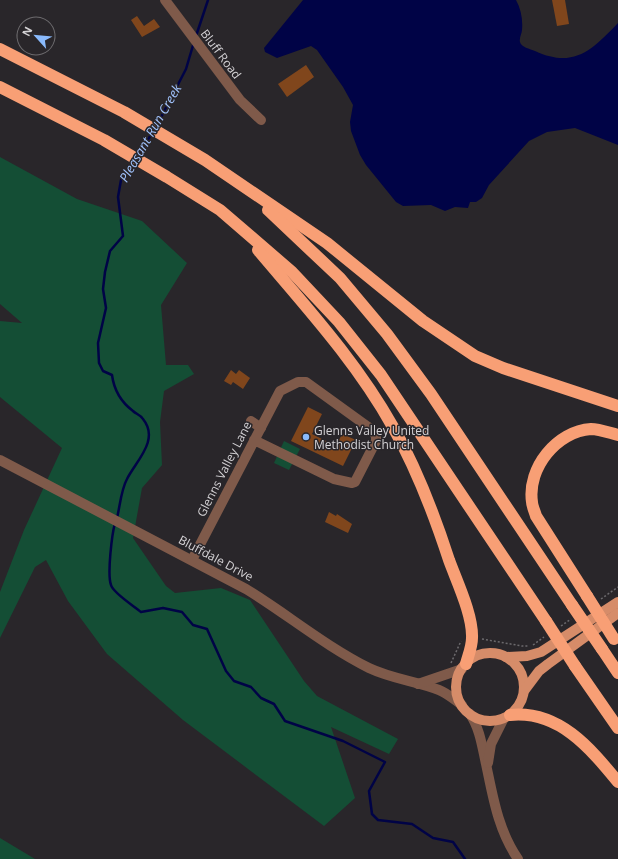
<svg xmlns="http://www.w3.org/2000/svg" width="618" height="859" viewBox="0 0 618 859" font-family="'Open Sans',sans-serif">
  <rect width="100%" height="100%" fill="#29262a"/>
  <!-- green -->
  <g fill="#144e35">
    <path d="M0,157L77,199L142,221L187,263L161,305L166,365H188L194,374L164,391L160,422L162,465L142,488L133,538L166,586L175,593L221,588L250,600L304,681L317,696L398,739L389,754L331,727L355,798L324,826L183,720L107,654L68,601L46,560L35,567L0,638V592L24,530L62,448L0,397V321L22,323L0,304Z"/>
    <path d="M284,441L300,449L289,470L274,463Z"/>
    <path d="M0,838L35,859H0Z"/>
  </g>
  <!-- water -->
  <path fill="#000346" d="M303,0H516C521,9 523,20 522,30C522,33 519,38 520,42C521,47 530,49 535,51C574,69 592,50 618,23V145L575,128L547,132L529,141L489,185L482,198L476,202H470L468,208L455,207L445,211L431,205L403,206L396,202L366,165L360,155L351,131L350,122L353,105L343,87L317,50L311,46L277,58L265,52L264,48Z"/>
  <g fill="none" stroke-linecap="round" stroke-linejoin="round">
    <!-- stream -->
    <g stroke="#000346" stroke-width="2.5">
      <path d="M196,36L208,0"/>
      <path d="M156,127L186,69L194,42"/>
      <path d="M138,156L152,133"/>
      <path d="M117,518C120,506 121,490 127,479C136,461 160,440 143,419C141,415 136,414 133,411C121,402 114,390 112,375L103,371L99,363L98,343L106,308L103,289L105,272L110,251L123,236L118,197L121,180L135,162"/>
      <path d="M115,523C112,534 107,574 111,585C113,593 134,606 141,612L163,608L182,612L193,625L207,629L226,671L234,681L251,687L261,698L274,704L285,721L343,741L385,762L369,791L372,814L378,820L412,824L433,838L453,842L465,859"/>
    </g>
  </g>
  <!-- building -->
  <g fill="#80461c">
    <path d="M552,0H565L569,24L557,26Z"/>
    <path d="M137,16L144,26L154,19L160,27L142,37L131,20Z"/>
    <path d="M306,65L314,77L287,97L278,84Z"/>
    <path d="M231,370L236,374L239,370L250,378L243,389L233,382L231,385L224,381Z"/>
    <path d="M308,407L322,414L312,434L336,446L342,434L356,440L343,466L291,441Z"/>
    <path d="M329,512L336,516L337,514L352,524L348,533L325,522Z"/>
  </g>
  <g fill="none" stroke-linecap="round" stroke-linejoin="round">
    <!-- path -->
    <g stroke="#6c6a6d" stroke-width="1.5" stroke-dasharray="2 2" stroke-linecap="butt">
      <path d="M601,599L618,587"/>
      <path d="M561,626L571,619"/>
      <path d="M482,639L522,646H529"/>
      <path d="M533,645L544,637"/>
      <path d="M451,663L461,641"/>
    </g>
    <!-- minor -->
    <g stroke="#7f5a4a" stroke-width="10">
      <path d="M165,0L240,100L261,120"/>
      <path d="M251,421L261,428"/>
      <path d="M0,460L246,589C287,614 325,646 369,668C392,679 416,681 439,690C447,693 455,700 462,705"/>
      <path d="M192,560L280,391L298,382H306L371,429L376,436V441L355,482L352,483L334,479L254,440"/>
      <path d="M418,684L462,669"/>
      <path d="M470,714C480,729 482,746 486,764C493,797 498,830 518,859"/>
      <path d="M488,763L491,744L504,718"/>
    </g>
    <!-- major -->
    <g stroke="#d68c69" stroke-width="10">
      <circle cx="490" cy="687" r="34"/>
      <path d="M506,657L527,656L541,652L618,602"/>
      <path d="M524,691L539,671L548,664L618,613"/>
    </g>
    <!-- highway -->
    <g stroke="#f89f75" stroke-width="12">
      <path d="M0,49L124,112L205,160L327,243L423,321L475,356L503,368L618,406"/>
      <path d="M0,87L104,140L167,177L220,210L292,272L339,322L381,375L546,621"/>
      <path d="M268,210L340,278L387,334L431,394L572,605"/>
      <path d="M258,250C306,307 356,361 393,427C417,469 434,514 449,560C457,582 473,615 472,638C472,647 468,656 466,664"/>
      <path d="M587,596L536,516C535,512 532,506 532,502C527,468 557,431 591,429C599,429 610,433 618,435"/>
      <path d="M602,649L618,673"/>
      <path d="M575,666L618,728"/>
      <path d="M510,715C559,710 590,748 618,782"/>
    </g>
    <!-- highway-bridge -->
    <g stroke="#f89f75" stroke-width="12">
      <path d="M587,596L614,639"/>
      <path d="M572,605L602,649"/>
      <path d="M546,621L575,666"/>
    </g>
  </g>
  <!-- markers -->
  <circle fill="#8abafc" stroke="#29262a" stroke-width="1.5" cx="306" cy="437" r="4"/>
  <g text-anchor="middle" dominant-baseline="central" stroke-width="3" stroke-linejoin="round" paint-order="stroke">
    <!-- street labels -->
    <g font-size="12" fill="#d4d2d5" stroke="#29262a">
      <text transform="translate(221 54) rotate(53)">Bluff Road</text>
      <text transform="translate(224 469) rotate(-63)">Glenns Valley Lane</text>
      <text transform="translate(216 558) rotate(28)">Bluffdale Drive</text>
    </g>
    <!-- poi labels -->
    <g font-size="12" fill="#d4d2d5" stroke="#29262a" text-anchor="start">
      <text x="314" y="430">Glenns Valley United<tspan x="314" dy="14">Methodist Church</tspan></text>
    </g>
    <!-- water labels -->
    <g font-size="13" font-style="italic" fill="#a1c3fd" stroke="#29262a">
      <text transform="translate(150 133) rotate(-60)">Pleasant Run Creek</text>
    </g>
  </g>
  <!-- north arrow -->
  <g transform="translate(36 36) rotate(297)"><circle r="19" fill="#29262a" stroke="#6d6b6e"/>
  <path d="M0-3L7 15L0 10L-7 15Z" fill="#8abafc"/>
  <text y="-6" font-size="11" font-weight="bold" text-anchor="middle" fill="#d4d2d5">N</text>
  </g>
</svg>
